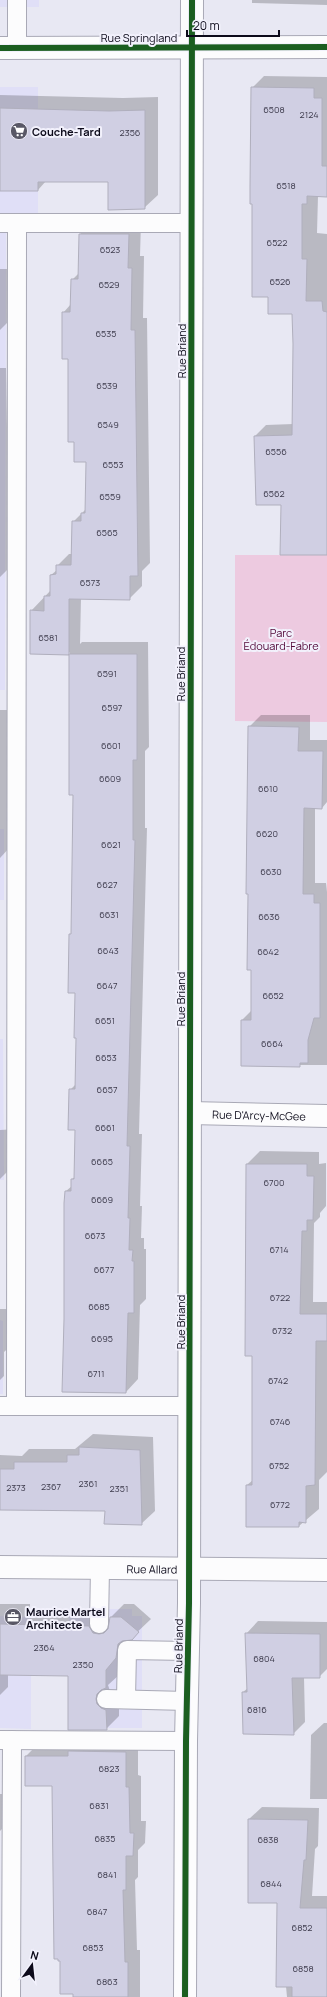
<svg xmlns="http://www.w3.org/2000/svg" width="327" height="1997" viewBox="0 0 327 1997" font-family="Manrope,sans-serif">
  <rect width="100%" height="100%" fill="#e8e8f3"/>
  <!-- built -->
  <g fill="#e0dff7">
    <rect x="0" y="0" width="39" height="7"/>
    <path d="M0,87H38V231L6,232L5,690H0Z"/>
    <rect x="0" y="829" width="4" height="71"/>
    <path d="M0,1039H3L4,1180H0Z"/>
    <path d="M0,1320L3,1321V1394H0Z"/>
    <path d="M69,1609H132V1616H142V1728H68Z"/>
    <path d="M0,1616L31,1617V1729L0,1728Z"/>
  </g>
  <!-- green -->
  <path fill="#edcae0" d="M235,555H327V722L235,721Z"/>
  <!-- shadow -->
  <g fill="#0003">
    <path d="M252,0H327V5L252,3Z"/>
    <path d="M264,76L327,77V196H318L317,233L327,234V554L282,504L255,436L266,425L293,424V313L252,88Z"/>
    <path d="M0,95L123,98L158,97V195L144,208L109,181H46L38,190H0Z"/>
    <path d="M92,222H141L140,256H144L143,318H147L150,563L142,571V586L129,599L81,598L80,644L82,642H148L149,747L145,751V828H147L139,1134H142L140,1206H142L141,1238H144V1249H146V1299L140,1305L138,1379L126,1392L65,1319V1203L66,1191L72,1186V1179L75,1177L76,1129L70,1090L76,1084L77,1037L76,992L70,935L72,933L74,794H70V652L68,654L31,611L51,590V575L57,570V566L69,554H72L73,522L86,509L87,461L75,441L69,358L63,313L71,304L72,280L79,273L80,234Z"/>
    <path d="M0,269H10V320L0,330Z"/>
    <path d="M0,368H6L7,427H22L11,566L0,577Z"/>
    <path d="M0,710H15L11,846L0,858Z"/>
    <path d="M261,715H310V740H327V802L322,808H315V883H326L327,892V1065H242V1020L252,1010L249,727Z"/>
    <path d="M17,1129V1162L0,1179V1130Z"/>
    <path d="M260,1151L319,1152V1164L326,1163V1206L320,1213V1217L314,1223L313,1302H327V1472L319,1480V1509L299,1526L247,1485L253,1480V1355H246L247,1164Z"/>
    <path d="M0,1309H17V1340L4,1352V1376L0,1380Z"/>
    <path d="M93,1434L153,1437L155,1511L141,1524L106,1510L0,1509V1455L22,1456L29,1449H75Z"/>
    <path d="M0,1604H30V1612L102,1614L106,1620L110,1621L111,1617L124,1604H134L151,1619L130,1639L119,1675L108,1685L110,1691L119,1697V1716L106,1729L69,1675H8V1687L0,1695Z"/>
    <path d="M258,1621L327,1622V1669L319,1677H304L305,1722L293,1734L243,1692L248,1688L246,1634Z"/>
    <path d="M324,1723H327V1799H310L311,1735Z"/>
    <path d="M138,1740V1775L141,1776V1821H146L145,1843L138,1850V1877L135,1880L137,1950H140V1997H75L61,1960L53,1785L26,1756L38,1744Z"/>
    <path d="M0,1794H9L8,1823L0,1831Z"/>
    <path d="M262,1807L319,1808L318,1846L315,1849L312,1896H327V1997H287L278,1902L249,1819Z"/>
  </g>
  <!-- building -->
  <g fill="#d0cfe3" stroke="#b0afbd">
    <path d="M251,87L314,88V98H322V166H327V197L307,196V204H302V259H307L306,301H322L323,311L327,312V555H280L281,505H256L254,436L292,435L293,344L292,314H268V297H252V204H250V186Z"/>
    <path d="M0,108L109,111L145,110V209L108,210V182H38V191H0Z"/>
    <path d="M79,234H129L128,268H132L131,330H135L138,576H130V600L69,599V655L30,654V610L44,611V596H50V575L56,574V565H71L72,521H81V513H85L86,462H74V442H68V359H62V312H70L71,279H78Z"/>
    <path d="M69,654H137V760H133V840H135L127,1146H130L128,1218H130L129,1250H133L132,1261H134V1313H128L126,1393L62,1392L64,1319V1203L65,1191H71V1179H74L75,1130H68L69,1089H75L76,1038H74L75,993H68L69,934H71L73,795H69Z"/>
    <path d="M248,726L299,727L298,751H323L322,809L304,808L303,894H314V903H320V1018H314L308,1040V1063H300V1067L241,1066V1020H251V970H247L248,894H246Z"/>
    <path d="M246,1164H307V1176H314L313,1220H307V1231H302L300,1314H327V1341H316L315,1485L306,1486V1523L299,1522V1527H246V1485H252V1356H245Z"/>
    <path d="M79,1447L140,1450L142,1525L104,1524L105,1511L0,1510V1469H14V1462H67V1455H79Z"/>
    <path d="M110,1617H121L139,1632L132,1640L122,1641L118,1644L116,1658L106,1670V1688L101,1690L97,1694L96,1699L97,1704L101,1708L106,1710L107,1730H68V1676L0,1675V1624L89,1626L93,1633L99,1634L104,1633L108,1629Z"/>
    <path d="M245,1633L320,1634V1678H292L294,1735L243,1734L242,1692H247Z"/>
    <path d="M68,1751L126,1752V1787H129L130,1833H134L133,1856H126V1890H123L125,1962H128V1997H73V1994H60V1961H58V1959H54L52,1786H25V1756H68Z"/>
    <path d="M248,1819L308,1820L306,1860H304L300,1908H327V1997H292V1987H276L277,1903H248Z"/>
  </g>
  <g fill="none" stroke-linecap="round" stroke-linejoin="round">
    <defs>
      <g id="lane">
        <path d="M17,0V48"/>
        <path d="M0,223H191"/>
        <path d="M0,1406H190"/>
        <path d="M16,1406L17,223"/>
        <path d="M99,1624L100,1568"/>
        <path d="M106,1699L187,1701"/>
        <path d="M126,1699L127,1650L188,1651"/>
        <path d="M1,1740L186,1741"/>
        <path d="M11,1997L12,1740"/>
      </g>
      <g id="street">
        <path d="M0,48L327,47"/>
        <path id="s1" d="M190,1113L327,1116"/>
        <path d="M185,1997L186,1741L189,1603L192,0"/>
      </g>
      <g id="secondary">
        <path id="s2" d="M0,1567L327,1570"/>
      </g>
    </defs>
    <!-- lane casing -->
    <use href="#lane" stroke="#a9a9b6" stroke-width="20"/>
    <!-- street casing -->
    <use href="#street" stroke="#a9a9b6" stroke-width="24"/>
    <!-- secondary casing -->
    <use href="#secondary" stroke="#a9a9b6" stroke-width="24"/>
    <!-- lane -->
    <use href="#lane" stroke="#fcfcfd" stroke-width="18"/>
    <!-- street -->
    <use href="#street" stroke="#fcfcfd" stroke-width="22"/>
    <!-- secondary -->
    <use href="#secondary" stroke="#fcfcfd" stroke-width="22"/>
    <defs>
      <g id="cycleway">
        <path d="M0,48L327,47"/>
        <path d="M185,1997L186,1741L189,1603L192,0"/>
      </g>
    </defs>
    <!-- cycleway casing -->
    <use href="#cycleway" stroke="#f2f1fc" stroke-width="8"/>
    <!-- cycleway -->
    <use href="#cycleway" stroke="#1b5e20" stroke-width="6"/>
  </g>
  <!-- icons -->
  <defs>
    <symbol id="supermarket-disc" viewBox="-11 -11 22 22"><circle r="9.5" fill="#595866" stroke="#f2f1fc"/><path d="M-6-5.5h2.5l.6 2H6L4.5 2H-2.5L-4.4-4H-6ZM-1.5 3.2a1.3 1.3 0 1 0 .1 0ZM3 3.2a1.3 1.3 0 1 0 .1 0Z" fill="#fff"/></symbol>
    <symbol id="office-disc" viewBox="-11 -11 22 22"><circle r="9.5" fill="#595866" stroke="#f2f1fc"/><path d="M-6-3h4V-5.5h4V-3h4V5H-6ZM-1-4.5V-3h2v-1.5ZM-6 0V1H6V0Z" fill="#fff"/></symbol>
  </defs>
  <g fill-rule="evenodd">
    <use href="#supermarket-disc" x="9" y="121" width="20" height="20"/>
    <use href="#office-disc" x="3" y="1607" width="20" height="20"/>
  </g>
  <g text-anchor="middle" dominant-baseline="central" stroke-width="4" stroke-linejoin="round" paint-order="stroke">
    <!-- number labels -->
    <g font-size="9" fill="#3d3b4c">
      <text x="274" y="109">6508</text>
      <text x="309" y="114">2124</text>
      <text x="130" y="132">2356</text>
      <text x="286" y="185">6518</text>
      <text x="277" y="242">6522</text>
      <text x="110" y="249">6523</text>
      <text x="280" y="281">6526</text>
      <text x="109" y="284">6529</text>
      <text x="106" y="333">6535</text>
      <text x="107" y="385">6539</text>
      <text x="108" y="424">6549</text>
      <text x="276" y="451">6556</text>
      <text x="113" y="464">6553</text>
      <text x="274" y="493">6562</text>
      <text x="110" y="496">6559</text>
      <text x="107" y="532">6565</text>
      <text x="90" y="582">6573</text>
      <text x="48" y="637">6581</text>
      <text x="107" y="673">6591</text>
      <text x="112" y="707">6597</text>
      <text x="111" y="745">6601</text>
      <text x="110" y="778">6609</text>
      <text x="268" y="788">6610</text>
      <text x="267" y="833">6620</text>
      <text x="111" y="844">6621</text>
      <text x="271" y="871">6630</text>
      <text x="107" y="884">6627</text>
      <text x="109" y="914">6631</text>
      <text x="269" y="916">6636</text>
      <text x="108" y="950">6643</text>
      <text x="268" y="951">6642</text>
      <text x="107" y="985">6647</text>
      <text x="273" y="995">6652</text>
      <text x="105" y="1020">6651</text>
      <text x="272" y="1043">6664</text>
      <text x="106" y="1057">6653</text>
      <text x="107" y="1089">6657</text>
      <text x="105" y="1127">6661</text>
      <text x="102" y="1161">6665</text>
      <text x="274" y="1182">6700</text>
      <text x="102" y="1199">6669</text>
      <text x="95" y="1235">6673</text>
      <text x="279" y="1249">6714</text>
      <text x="104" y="1269">6677</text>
      <text x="280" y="1297">6722</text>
      <text x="99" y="1306">6685</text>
      <text x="282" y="1330">6732</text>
      <text x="102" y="1338">6695</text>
      <text x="96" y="1373">6711</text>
      <text x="278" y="1380">6742</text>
      <text x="280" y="1421">6746</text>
      <text x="279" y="1465">6752</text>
      <text x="88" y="1483">2361</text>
      <text x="51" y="1486">2367</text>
      <text x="16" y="1487">2373</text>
      <text x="119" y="1488">2351</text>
      <text x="280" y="1504">6772</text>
      <text x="44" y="1647">2364</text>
      <text x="264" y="1658">6804</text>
      <text x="83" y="1664">2350</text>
      <text x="257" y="1709">6816</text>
      <text x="109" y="1768">6823</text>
      <text x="99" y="1805">6831</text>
      <text x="105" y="1838">6835</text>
      <text x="268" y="1839">6838</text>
      <text x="107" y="1874">6841</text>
      <text x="271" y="1883">6844</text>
      <text x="97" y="1911">6847</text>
      <text x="302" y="1927">6852</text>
      <text x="93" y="1947">6853</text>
      <text x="303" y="1968">6858</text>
      <text x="107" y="1981">6863</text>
    </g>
    <!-- street labels -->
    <g font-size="11" fill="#0c0a1a" stroke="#f2f1fc">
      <text x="139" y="37">Rue Springland</text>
      <text transform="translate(181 351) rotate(-90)">Rue Briand</text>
      <text transform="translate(180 674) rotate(-90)">Rue Briand</text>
      <text transform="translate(180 999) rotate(-90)">Rue Briand</text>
      <text stroke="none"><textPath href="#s1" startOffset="69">Rue D'Arcy-McGee</textPath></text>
      <text transform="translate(180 1322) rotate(-90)">Rue Briand</text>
      <text stroke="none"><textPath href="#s2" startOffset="152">Rue Allard</textPath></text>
      <text transform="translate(178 1646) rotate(-89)">Rue Briand</text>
    </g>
    <!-- poi labels -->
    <g font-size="11" font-weight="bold" fill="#0c0a1a" stroke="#f2f1fc" text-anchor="start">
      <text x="32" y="131">Couche-Tard</text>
      <text x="26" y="1611">Maurice Martel<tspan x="26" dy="13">Architecte</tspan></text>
    </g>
    <!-- park labels -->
    <g font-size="11" fill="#520838" stroke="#f2f1fc">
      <text x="281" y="632">Parc<tspan x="281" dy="13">Édouard-Fabre</tspan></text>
    </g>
  </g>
  <!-- north arrow -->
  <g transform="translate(32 1965) rotate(15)" stroke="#f2f1fc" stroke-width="3" paint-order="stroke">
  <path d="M0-3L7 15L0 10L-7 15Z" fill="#0c0a1a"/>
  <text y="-6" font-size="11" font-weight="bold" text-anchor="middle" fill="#0c0a1a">N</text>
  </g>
  <!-- scale -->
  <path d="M187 30v6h92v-6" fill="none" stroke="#0c0a1a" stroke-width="2"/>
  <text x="193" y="30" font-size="12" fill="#0c0a1a" stroke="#f2f1fc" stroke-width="3" paint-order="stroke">20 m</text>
</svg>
